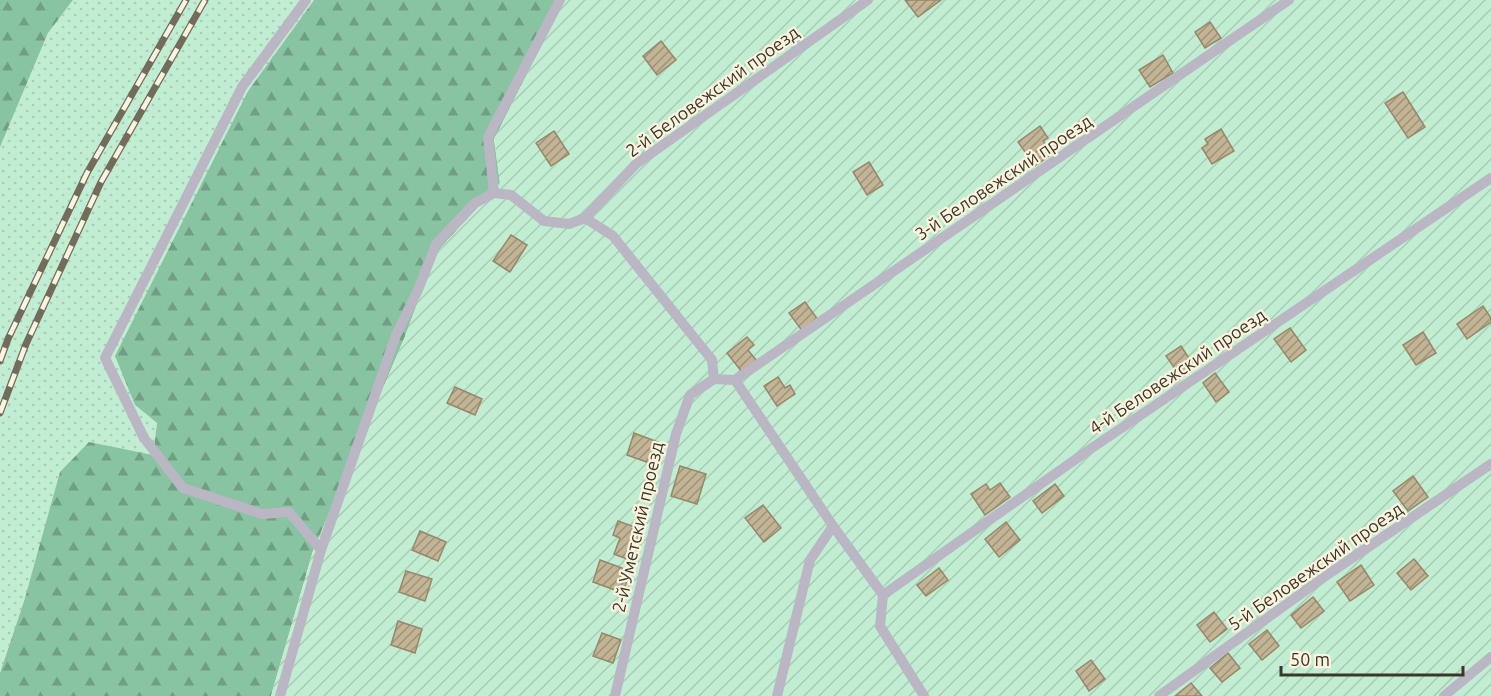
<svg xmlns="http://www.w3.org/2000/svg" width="1491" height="696" viewBox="0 0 1491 696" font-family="Ubuntu,sans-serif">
  <defs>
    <pattern id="grass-dots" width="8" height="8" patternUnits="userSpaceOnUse" patternTransform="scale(1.5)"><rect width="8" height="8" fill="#c1eed3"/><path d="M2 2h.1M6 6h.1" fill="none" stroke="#a7cdb5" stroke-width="1.8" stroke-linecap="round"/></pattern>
    <pattern id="forest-firs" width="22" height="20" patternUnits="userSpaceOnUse" patternTransform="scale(1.5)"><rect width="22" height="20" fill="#88c3a2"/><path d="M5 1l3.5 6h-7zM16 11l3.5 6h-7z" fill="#709f84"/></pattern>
    <pattern id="garden-furrows" width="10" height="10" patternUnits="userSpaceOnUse" patternTransform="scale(1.5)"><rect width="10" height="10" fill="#c1eed3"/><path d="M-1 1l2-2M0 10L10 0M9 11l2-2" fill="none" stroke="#a7cdb5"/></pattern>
    <pattern id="building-hatch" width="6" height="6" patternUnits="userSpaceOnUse" patternTransform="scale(1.5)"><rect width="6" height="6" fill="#c2b494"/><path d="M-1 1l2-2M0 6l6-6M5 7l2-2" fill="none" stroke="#9f9379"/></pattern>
  </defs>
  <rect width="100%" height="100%" fill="#fdf4e0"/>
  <!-- grass -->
  <path fill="url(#grass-dots)" d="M73,0H314L248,91L135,405L157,423L153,456L25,598L0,673V147L48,33Z"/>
  <!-- forest -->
  <g fill="url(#forest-firs)">
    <path d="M0,0H73L48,33L0,147Z"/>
    <path d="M314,0H565L494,139L500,183L436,253L404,339L313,551L271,696H0V673L25,598L60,472L89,442L153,455L157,423L135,405L115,356L248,91Z"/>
  </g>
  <!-- garden -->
  <path fill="url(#garden-furrows)" d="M565,0H1491V696H271L313,551L404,339L436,253L500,183L494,139Z"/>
  <!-- building -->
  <g fill="url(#building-hatch)" stroke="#968869" stroke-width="1.5">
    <path d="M905,0H941L918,17Z"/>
    <path d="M1210,22L1221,38L1205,48L1195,32Z"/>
    <path d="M661,41L676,60L657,75L643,56Z"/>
    <path d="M1163,55L1173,73L1150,87L1139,70Z"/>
    <path d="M1403,92L1425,127L1408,138L1385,103Z"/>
    <path d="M1040,126L1048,138L1043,141L1053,153L1035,166L1018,142Z"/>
    <path d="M1221,129L1234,151L1212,164L1202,148L1208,144L1205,139Z"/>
    <path d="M554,131L569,154L551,166L536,143Z"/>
    <path d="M869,162L883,185L867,195L853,172Z"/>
    <path d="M511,235L527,245L510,272L493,261Z"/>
    <path d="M805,302L819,321L803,332L789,313Z"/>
    <path d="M1483,306L1491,318V322L1467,339L1457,324Z"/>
    <path d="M1290,328L1306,350L1291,362L1274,339Z"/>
    <path d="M1423,332L1436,353L1416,365L1403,345Z"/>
    <path d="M747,337L754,345L748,350L756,360L742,372L727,353Z"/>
    <path d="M1181,346L1194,366L1180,376L1166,356Z"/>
    <path d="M1215,373L1229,392L1216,402L1203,383Z"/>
    <path d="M778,377L785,388L790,385L795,394L777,406L764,386Z"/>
    <path d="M455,387L482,399L475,415L447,403Z"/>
    <path d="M634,433L663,444L655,465L627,455Z"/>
    <path d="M680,466L706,474L697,504L671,496Z"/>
    <path d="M1413,476L1428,497L1408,511L1393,491Z"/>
    <path d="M1000,483L1010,497L985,515L971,494L986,484L990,490Z"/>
    <path d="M1055,484L1064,496L1042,513L1033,501Z"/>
    <path d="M763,505L781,528L764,542L745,518Z"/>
    <path d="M618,521L643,530L632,561L614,554L620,538L613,535Z"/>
    <path d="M1006,522L1020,540L999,557L985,539Z"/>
    <path d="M420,531L446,542L438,561L412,550Z"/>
    <path d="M1414,559L1428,576L1411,590L1397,573Z"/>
    <path d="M600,560L630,571L623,593L593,582Z"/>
    <path d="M1361,565L1374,585L1350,601L1337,582Z"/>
    <path d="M939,568L948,580L926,596L917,585Z"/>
    <path d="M406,571L432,579L425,601L399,592Z"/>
    <path d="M1313,597L1324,611L1301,628L1291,615Z"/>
    <path d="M1214,612L1227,629L1210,642L1197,625Z"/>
    <path d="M398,621L422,629L415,653L391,645Z"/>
    <path d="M1267,630L1279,646L1262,660L1249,644Z"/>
    <path d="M602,633L621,640L613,663L593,656Z"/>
    <path d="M1228,653L1240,668L1222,682L1210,668Z"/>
    <path d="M1091,660L1105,679L1089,691L1076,671Z"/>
    <path d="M1191,683L1202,696H1175Z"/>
  </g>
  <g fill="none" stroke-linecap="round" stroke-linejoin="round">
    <!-- service -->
    <g stroke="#bab6c4" stroke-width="10">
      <path d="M306,0L242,87L105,358L144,438L183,488L262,514L289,512L321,550"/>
      <path d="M494,193L488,137L560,0"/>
      <path d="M585,218L636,164L868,0"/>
      <path d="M735,380L1289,0"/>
      <path d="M883,595L1086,452L1491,178"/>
      <path d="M280,696L321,550L396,335L418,290L436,244L475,203L494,193L511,195L544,221L569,224L585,218L613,236L712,360L714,379L735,380L833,526L883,595L880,626L924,696"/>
      <path d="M615,696L676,434L690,395L714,379"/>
      <path d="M777,696L810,560L833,526"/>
      <path d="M1159,696L1327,575L1491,464"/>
      <path d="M1444,696L1491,657"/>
    </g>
    <defs>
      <g id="rail">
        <path d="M0,361L8,339L87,173L186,0"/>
        <path d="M0,413L26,344L101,182L205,0"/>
      </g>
    </defs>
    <!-- rail casing -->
    <use href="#rail" stroke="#736c5d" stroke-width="7"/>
    <!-- rail -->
    <use href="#rail" stroke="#fdf4e0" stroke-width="4.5" stroke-dasharray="14" stroke-linecap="butt"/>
  </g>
  <g text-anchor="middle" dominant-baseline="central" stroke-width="4.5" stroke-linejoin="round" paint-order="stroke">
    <!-- street labels -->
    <g font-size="18" fill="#3d372a" stroke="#fdf4e0">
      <text transform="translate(712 91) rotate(-36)">2-й Беловежский проезд</text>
      <text transform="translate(1003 177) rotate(-34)">3-й Беловежский проезд</text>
      <text transform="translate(1177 371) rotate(-34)">4-й Беловежский проезд</text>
      <text transform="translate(637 527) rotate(-77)">2-й Уметский проезд</text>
      <text transform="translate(1315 566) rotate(-35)">5-й Беловежский проезд</text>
    </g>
  </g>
  <!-- scale -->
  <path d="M1281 666v9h182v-9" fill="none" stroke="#3d372a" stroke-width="3"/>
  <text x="1290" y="666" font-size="18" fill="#3d372a" stroke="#fdf4e0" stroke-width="4.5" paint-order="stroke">50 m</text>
</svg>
